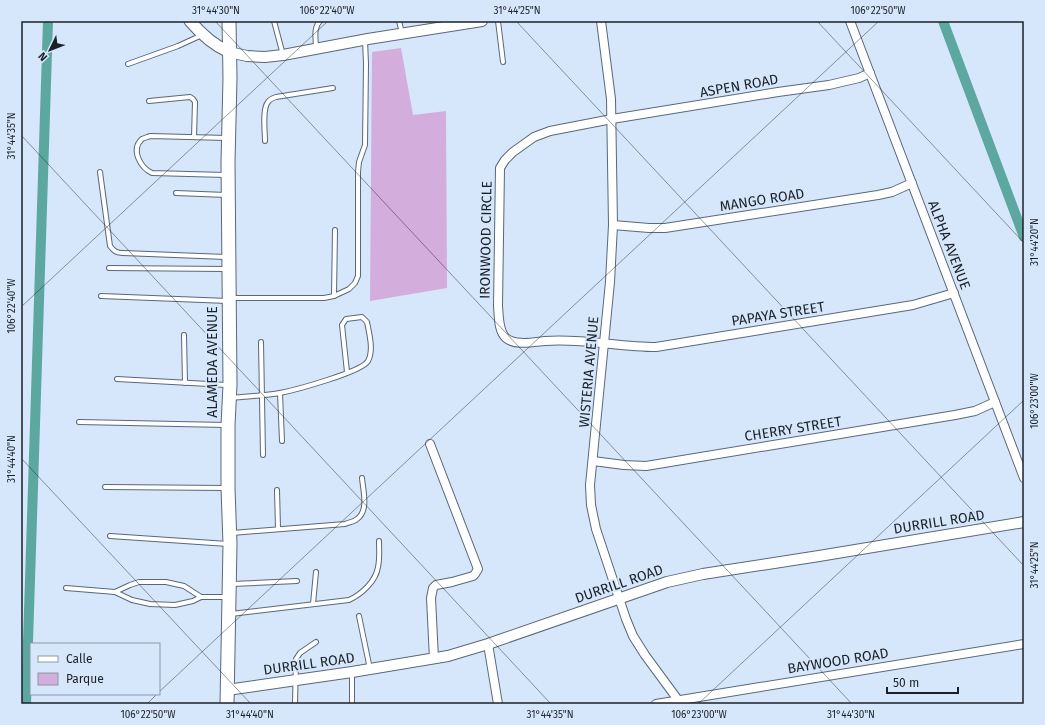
<svg xmlns="http://www.w3.org/2000/svg" width="1045" height="725" viewBox="0 0 1045 725" font-family="'Fira Sans',sans-serif">
  <rect width="100%" height="100%" fill="#d6e7fb"/>
  <!-- green -->
  <path fill="#d3addb" d="M401,48L413,115L446,111L447,288L370,301L372,52Z"/>
  <g fill="none" stroke-linecap="round" stroke-linejoin="round">
    <!-- canal -->
    <g stroke="#5ca79f" stroke-width="10">
      <path d="M943,21L1024,237"/>
      <path d="M26,704L48,21"/>
    </g>
    <defs>
      <g id="service">
        <path d="M274,21L283,55"/>
        <path d="M399,21L402,33"/>
        <path d="M498,21L503,62"/>
        <path d="M316,48C316,39 313,28 320,21"/>
        <path d="M128,64L178,46L202,35"/>
        <path d="M149,101L190,97L193,99L195,102L194,137"/>
        <path d="M265,141C265,131 262,109 268,102C270,99 273,98 276,97L333,88"/>
        <path d="M100,172L110,246C114,251 116,253 123,253L226,257"/>
        <path d="M226,175L152,173C141,168 130,150 142,139C144,138 148,137 150,136L227,138"/>
        <path d="M176,193L226,195"/>
        <path d="M109,268L226,269"/>
        <path d="M101,296L228,301"/>
        <path d="M334,296L335,230"/>
        <path d="M231,298H324L334,296L349,289L355,283L358,276V172L359,162L365,145L366,64L365,40"/>
        <path d="M184,335L185,383"/>
        <path d="M261,342L263,455"/>
        <path d="M117,379L227,385"/>
        <path d="M280,393L282,441"/>
        <path d="M231,398C247,396 264,396 280,393C295,390 362,372 368,361C374,350 369,333 367,322L362,317L346,319L342,325L347,372"/>
        <path d="M79,422L226,425"/>
        <path d="M105,487L226,488"/>
        <path d="M277,490L278,528"/>
        <path d="M232,533L345,524C349,522 354,522 357,519C369,511 363,490 362,478"/>
        <path d="M110,536L228,544"/>
        <path d="M232,584L297,581"/>
        <path d="M66,588L115,592L132,600L150,604L175,605L193,601L201,597H226"/>
        <path d="M115,592L130,585L139,582H166L184,586L201,597"/>
        <path d="M313,604L316,572"/>
        <path d="M231,614L349,600C362,594 376,581 378,567C380,558 379,549 379,541"/>
        <path d="M359,616L370,669"/>
        <path d="M295,704L296,659L300,653L316,642"/>
        <path d="M352,704V672"/>
      </g>
      <g id="minor">
        <path d="M601,21L611,99L613,225L610,282L590,485L591,505L596,529L626,619L633,636L645,655L681,704"/>
        <path d="M850,21L1024,478"/>
        <path d="M870,73L859,78L829,85L778,92L612,119L550,131L534,137L513,152L505,160L500,168L498,306C499,315 498,331 506,338C515,346 534,342 545,341C582,338 619,347 656,347L913,305L954,293"/>
        <path d="M613,225L649,228H665L878,195L892,192L912,183"/>
        <path d="M430,444L478,569L475,574L473,576L452,582L436,585L433,588L431,598L434,659"/>
        <path d="M593,461L624,465L646,466L955,415L975,411L995,402"/>
        <path d="M488,644L498,704"/>
        <path d="M656,704L1024,644"/>
      </g>
      <g id="tertiary">
        <path d="M229,52L247,56L265,57L283,55L368,39L482,21"/>
        <path d="M227,690L352,672L448,656L488,644L667,582L703,574L819,556L1024,522"/>
      </g>
      <path id="secondary" d="M190,21C202,35 213,45 229,52"/>
      <path id="primary" d="M227,704L230,544L228,488V425L230,385L228,162L230,78L229,21"/>
    </defs>
    <!-- service casing -->
    <use href="#service" stroke="#596879" stroke-width="6"/>
    <!-- minor casing -->
    <use href="#minor" stroke="#596879" stroke-width="10"/>
    <!-- tertiary casing -->
    <use href="#tertiary" stroke="#596879" stroke-width="12"/>
    <!-- secondary casing -->
    <use href="#secondary" stroke="#596879" stroke-width="13"/>
    <!-- primary casing -->
    <use href="#primary" stroke="#596879" stroke-width="15"/>
    <!-- service -->
    <use href="#service" stroke="#fff" stroke-width="4"/>
    <!-- minor -->
    <use href="#minor" stroke="#fff" stroke-width="8"/>
    <!-- tertiary -->
    <use href="#tertiary" stroke="#fff" stroke-width="10"/>
    <!-- secondary -->
    <use href="#secondary" stroke="#fff" stroke-width="11"/>
    <!-- primary -->
    <use href="#primary" stroke="#fff" stroke-width="13"/>
  </g>
  <!-- ticks -->
  <path fill="none" stroke="#1b2128" stroke-width="1" stroke-opacity="0.45" d="M215,21L852,704M516,21L1024,566M817,21L1024,243M21,135L551,704M21,307L328,21M21,458L251,704M159,692L879,21M147,704L157,694M698,704L1024,400"/>
  <g text-anchor="middle" dominant-baseline="central" stroke-width="3.5" stroke-linejoin="round" paint-order="stroke">
    <!-- street labels -->
    <g font-size="14" fill="#1b2128" stroke="#d6e7fb">
      <text transform="translate(739 86) rotate(-10)">ASPEN ROAD</text>
      <text transform="translate(762 200) rotate(-9)">MANGO ROAD</text>
      <text transform="translate(486 240) rotate(-89)">IRONWOOD CIRCLE</text>
      <text transform="translate(949 245) rotate(69)">ALPHA AVENUE</text>
      <text transform="translate(778 314) rotate(-9)">PAPAYA STREET</text>
      <text transform="translate(212 362) rotate(-90)">ALAMEDA AVENUE</text>
      <text transform="translate(589 372) rotate(-85)">WISTERIA AVENUE</text>
      <text transform="translate(793 429) rotate(-9)">CHERRY STREET</text>
      <text transform="translate(939 522) rotate(-9)">DURRILL ROAD</text>
      <text transform="translate(619 584) rotate(-19)">DURRILL ROAD</text>
      <text transform="translate(838 661) rotate(-9)">BAYWOOD ROAD</text>
      <text transform="translate(309 664) rotate(-8)">DURRILL ROAD</text>
    </g>
  </g>
  <!-- border -->
  <rect width="1045" height="725" fill="none" stroke="#d6e7fb" stroke-width="44"/>
  <!-- legend -->
  <rect x="30" y="643" width="130" height="52" fill="#d6e7fb" stroke="#8b98a7"/>
  <rect x="38" y="656" width="20" height="6" fill="#ffffff" stroke="#8b98a7"/>
  <text x="66" y="663" font-size="12" fill="#1b2128">Calle</text>
  <rect x="38" y="673" width="20" height="12" fill="#d3addb" stroke="#8b98a7"/>
  <text x="66" y="683" font-size="12" fill="#1b2128">Parque</text>
  <!-- north arrow -->
  <g transform="translate(50 50) rotate(227)" stroke="#d6e7fb" stroke-width="3" paint-order="stroke">
  <path d="M0-3L7 15L0 10L-7 15Z" fill="#1b2128"/>
  <text y="-6" font-size="11" font-weight="bold" text-anchor="middle" fill="#1b2128">N</text>
  </g>
  <!-- scale -->
  <path d="M887 687v6h71v-6" fill="none" stroke="#1b2128" stroke-width="2"/>
  <text x="893" y="687" font-size="12" fill="#1b2128" stroke="#d6e7fb" stroke-width="3" paint-order="stroke">50 m</text>
  <rect x="22" y="22" width="1001" height="681" fill="none" stroke="#1b2128" stroke-width="1.5"/>
  <g font-size="10" text-anchor="middle" fill="#1b2128">
    <text x="216" y="14">31°44'30"N</text>
    <text x="327" y="14">106°22'40"W</text>
    <text x="517" y="14">31°44'25"N</text>
    <text x="878" y="14">106°22'50"W</text>
    <text transform="translate(11 136) rotate(-90)" y="4">31°44'35"N</text>
    <text transform="translate(1034 242) rotate(-90)" y="4">31°44'20"N</text>
    <text transform="translate(11 306) rotate(-90)" y="4">106°22'40"W</text>
    <text transform="translate(1034 401) rotate(-90)" y="4">106°23'00"W</text>
    <text transform="translate(11 459) rotate(-90)" y="4">31°44'40"N</text>
    <text transform="translate(1034 565) rotate(-90)" y="4">31°44'25"N</text>
    <text x="148" y="718">106°22'50"W</text>
    <text x="250" y="718">31°44'40"N</text>
    <text x="550" y="718">31°44'35"N</text>
    <text x="699" y="718">106°23'00"W</text>
    <text x="851" y="718">31°44'30"N</text>
  </g>
</svg>
